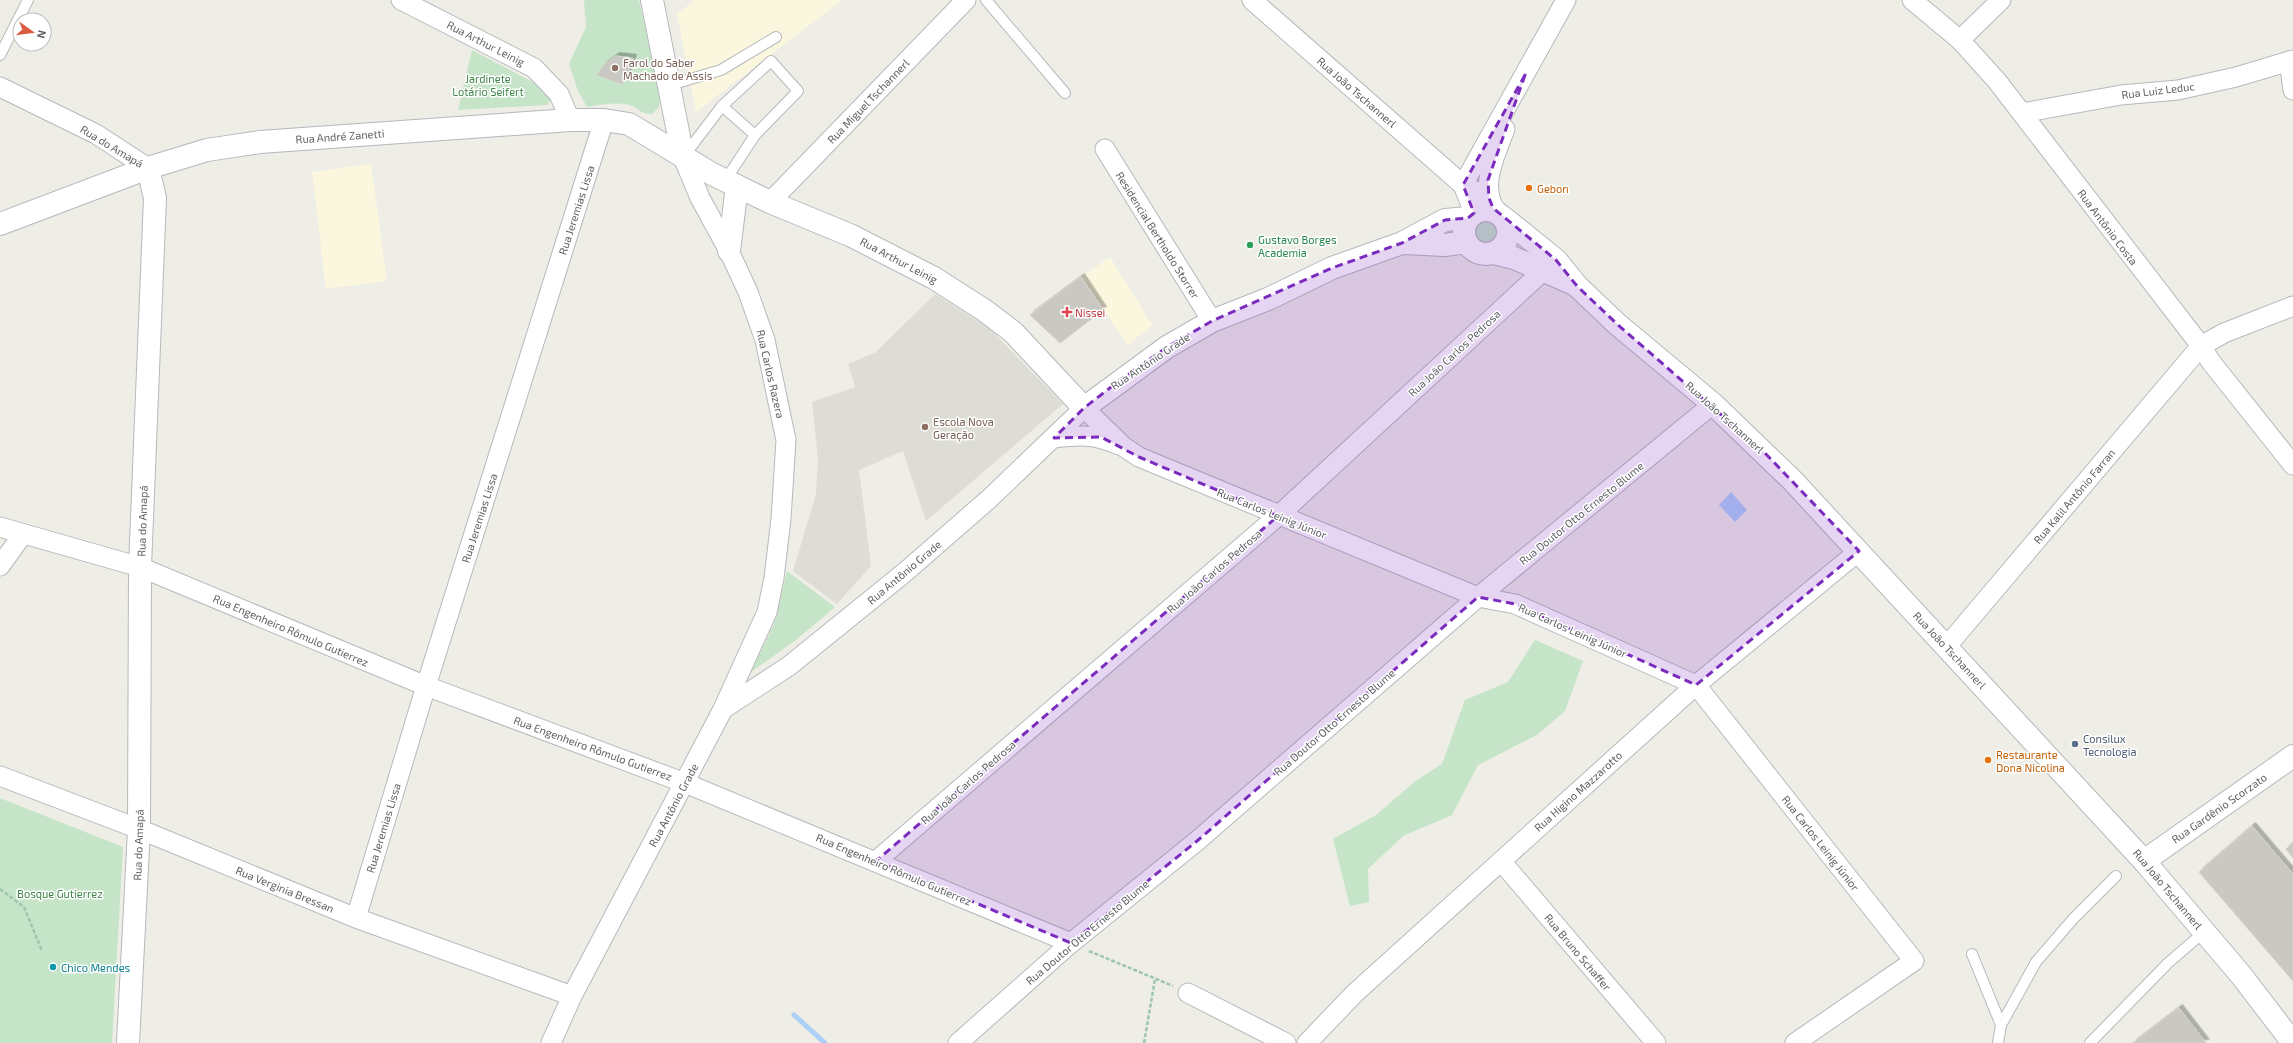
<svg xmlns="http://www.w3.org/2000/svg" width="2293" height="1043" viewBox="0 0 2293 1043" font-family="'Exo 2',sans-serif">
  <defs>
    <filter id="shadow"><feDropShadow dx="3.5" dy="-3.5" stdDeviation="0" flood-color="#0004"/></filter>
  </defs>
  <rect width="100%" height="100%" fill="#efeee6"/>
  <!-- commercial -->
  <g fill="#fbf7df">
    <path d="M695,0H842L696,112L677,14Z"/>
    <path d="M371,164L387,281L326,289L312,172Z"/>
    <path d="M1110,257L1152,325L1128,345L1081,277Z"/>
  </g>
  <!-- education -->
  <path fill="#deddd5" d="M935,294L989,328L1063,404L926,521L903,451L859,470L871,566L837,604L793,571L816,494L818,459L812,402L855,387L848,364L876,352Z"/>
  <!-- green -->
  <g fill="#c5e4c8">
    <path d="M584,0H639L661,97L659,107L652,114C638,113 642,110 632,106C618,101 602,105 587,107L578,91L569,64L586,27Z"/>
    <path d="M472,50L546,89L552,98L547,105L458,110Z"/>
    <circle cx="1486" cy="232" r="11"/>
    <path d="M787,571L835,607L796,640L751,672L774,624Z"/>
    <path d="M1535,640L1583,661L1565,711L1537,735L1478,765L1452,815L1403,836L1368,869L1369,902L1350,906L1333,839L1376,815L1417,780L1442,764L1465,700L1508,682Z"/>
    <path d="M0,798L123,847L112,1043H0Z"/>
  </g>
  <!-- water -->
  <path fill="#add0f8" d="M1731,492L1747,510L1735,522L1719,505Z"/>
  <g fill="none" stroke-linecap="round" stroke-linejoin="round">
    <!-- stream -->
    <path stroke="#add0f8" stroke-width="5" d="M794,1015L825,1043"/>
  </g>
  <!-- building -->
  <g fill="#cac8c3" stroke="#d3d0c5" filter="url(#shadow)">
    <path d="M616,56L633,58L625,80L622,84L597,75L604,65Z"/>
    <path d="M1081,277L1103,310L1060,343L1030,315Z"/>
    <path d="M2252,826L2293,874V981L2199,872Z"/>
    <path d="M2293,843V858L2286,849Z"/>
    <path d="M2179,1008L2206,1043H2133Z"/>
  </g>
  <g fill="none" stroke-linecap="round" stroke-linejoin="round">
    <defs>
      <g id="service">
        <path d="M986,0L1065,93"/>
        <path d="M0,55L28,0"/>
        <path d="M670,85L721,70L776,37"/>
        <path d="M722,106L771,61L798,91L755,135"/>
        <path d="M684,156L722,106L755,135L725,181"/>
        <path d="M1972,954L2001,1025L1998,1043"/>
        <path d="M2001,1025L2036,962L2073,919L2116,876"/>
        <path d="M2090,1043L2168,963L2204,932"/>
      </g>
      <g id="minor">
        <path d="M401,0L534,68L559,94L570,120"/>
        <path d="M1252,0L1463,185L1489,198"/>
        <path d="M1912,0L1960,40L1997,81L2201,346L2211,362L2293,465"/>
        <path d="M1960,40L2001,0"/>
        <path d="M2289,61L2293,90"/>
        <path d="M0,87L96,134L148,168"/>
        <path d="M2022,113L2121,95L2178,90L2236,77L2293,60"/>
        <path d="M1105,149L1212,321"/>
        <path d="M770,202L966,0"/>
        <path d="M1474,213L1463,185L1566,0"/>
        <path d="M1498,213C1477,189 1496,154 1505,129"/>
        <path d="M1054,438C1080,435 1094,434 1119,445"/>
        <path d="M0,527L140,567L426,686L685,783L1071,943"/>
        <path d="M0,566L23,534"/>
        <path d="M1947,646L2201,346L2224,333L2293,306"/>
        <path d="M723,709L789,666L904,573L989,499L1084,408L1124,447L1139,457L1478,597L1515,604L1696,685L1914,961L1795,1043"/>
        <path d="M0,776L139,829L356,918L572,996"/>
        <path d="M876,861L1278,516L1543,271"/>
        <path d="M1501,861L1656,1043"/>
        <path d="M356,918L426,686L604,120"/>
        <path d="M1188,993L1286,1043"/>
        <path d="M551,1043L572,996L723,709L767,612L774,578L781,519L786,440L765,340L748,292L729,251L700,198L683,157"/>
        <path d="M958,1043L1071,943L1197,841L1478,597L1713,404"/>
        <path d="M1307,1043L1355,993L1696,685L1859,551"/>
      </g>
      <g id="tertiary">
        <path d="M652,0L683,157"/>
        <path d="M2144,861L2293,756"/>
        <path d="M128,1043L139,829L140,567L155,198L148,168"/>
      </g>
      <g id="secondary">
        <circle cx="1486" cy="232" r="22"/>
        <path d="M1504,218L1556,260L1577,286L1617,324L1713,404L1793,481L2144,861L2241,975L2293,1043"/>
        <path d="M0,224L148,168L207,150L260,142L570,120H604L629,124L712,174L770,202L852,236L934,278L984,310L1013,332L1084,408L1167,347L1212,321L1268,299L1332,268L1402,243L1445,220L1468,218"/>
        <path d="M1403,243L1445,245L1466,242"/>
        <path d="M729,251L737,186"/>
        <path d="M1494,253L1514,258L1574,284"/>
      </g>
    </defs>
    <!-- service casing -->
    <use href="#service" stroke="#b6b8bc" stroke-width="12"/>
    <!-- minor casing -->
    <use href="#minor" stroke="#b6b8bc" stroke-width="21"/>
    <!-- tertiary casing -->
    <use href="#tertiary" stroke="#b6b8bc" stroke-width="24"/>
    <!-- secondary casing -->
    <use href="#secondary" stroke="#b5b7bc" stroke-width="24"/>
    <!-- path -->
    <g stroke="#9ec5ad" stroke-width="2.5" stroke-dasharray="4 2" stroke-linecap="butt">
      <path d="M0,889L24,907L42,951"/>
      <path d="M1089,951L1173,986"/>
      <path d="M1144,1043L1155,979"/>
    </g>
    <!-- service -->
    <use href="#service" stroke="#fff" stroke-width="10"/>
    <!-- minor -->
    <use href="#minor" stroke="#fff" stroke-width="19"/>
    <!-- tertiary -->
    <use href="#tertiary" stroke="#fff" stroke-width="22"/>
    <!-- secondary -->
    <use href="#secondary" stroke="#fff" stroke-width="22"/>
  </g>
  <!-- marked area -->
  <path fill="#7b2cbf" fill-opacity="0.2" stroke="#7b2cbf" stroke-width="3" stroke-dasharray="8 5" stroke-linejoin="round" d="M1525,75L1488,180L1489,198L1493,208L1556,260L1577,286L1617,324L1765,453L1859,551L1696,685L1515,604L1478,597L1197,841L1071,943L876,861L1278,516L1139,457L1101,437L1054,438L1084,408L1119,381L1167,347L1212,321L1332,268L1402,243L1445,220L1468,218L1474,213L1463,185Z"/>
  <!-- markers -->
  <g fill="#8d6e63" stroke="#fff" stroke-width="1.5">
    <circle cx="615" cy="68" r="4"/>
    <circle cx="925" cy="427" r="4"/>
  </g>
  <g fill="#e8710a" stroke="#fff" stroke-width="1.5">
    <circle cx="1529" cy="188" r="4"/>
    <circle cx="1988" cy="760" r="4"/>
  </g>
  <circle fill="#2e9e5b" stroke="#fff" stroke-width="1.5" cx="1250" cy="245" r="4"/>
  <path fill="#e0444e" stroke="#fff" stroke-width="1.5" d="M1065 306h4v4h4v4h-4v4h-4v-4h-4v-4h4z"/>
  <circle fill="#5c6f8a" stroke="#fff" stroke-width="1.5" cx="2075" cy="744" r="4"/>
  <circle fill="#0f9aa8" stroke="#fff" stroke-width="1.5" cx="53" cy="967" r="4"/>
  <g text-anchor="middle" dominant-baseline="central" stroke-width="3" stroke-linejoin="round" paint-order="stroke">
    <!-- street labels -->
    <g font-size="11" fill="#5e6065" stroke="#fff">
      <text transform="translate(486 43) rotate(27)">Rua Arthur Leinig</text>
      <text transform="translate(2158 90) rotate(-7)">Rua Luiz Leduc</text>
      <text transform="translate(1357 92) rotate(41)">Rua João Tschannerl</text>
      <text transform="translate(868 101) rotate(-46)">Rua Miguel Tschannerl</text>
      <text transform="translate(340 136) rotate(-4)">Rua André Zanetti</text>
      <text transform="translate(112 146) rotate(31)">Rua do Amapá</text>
      <text transform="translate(576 210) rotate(-72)">Rua Jeremias Lissa</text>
      <text transform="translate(2108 227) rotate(53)">Rua Antônio Costa</text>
      <text transform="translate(1158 235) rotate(58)">Residencial Bertholdo Storrer</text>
      <text transform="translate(899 260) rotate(28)">Rua Arthur Leinig</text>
      <text transform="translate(1454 353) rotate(-43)">Rua João Carlos Pedrosa</text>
      <text transform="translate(1150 361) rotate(-34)">Rua Antônio Grade</text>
      <text transform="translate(771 374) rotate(77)">Rua Carlos Razera</text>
      <text transform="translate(1725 417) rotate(42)">Rua João Tschannerl</text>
      <text transform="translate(2074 496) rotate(-50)">Rua Kalil Antônio Farran</text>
      <text transform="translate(1272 513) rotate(22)">Rua Carlos Leinig Júnior</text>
      <text transform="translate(1581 513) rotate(-39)">Rua Doutor Otto Ernesto Blume</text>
      <text transform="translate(479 518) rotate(-72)">Rua Jeremias Lissa</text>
      <text transform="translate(142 521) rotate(-88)">Rua do Amapá</text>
      <text transform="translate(1214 571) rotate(-41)">Rua João Carlos Pedrosa</text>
      <text transform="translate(904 572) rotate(-40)">Rua Antônio Grade</text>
      <text transform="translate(291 630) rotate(23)">Rua Engenheiro Rômulo Gutierrez</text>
      <text transform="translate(1573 630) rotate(24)">Rua Carlos Leinig Júnior</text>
      <text transform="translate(1950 650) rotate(47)">Rua João Tschannerl</text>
      <text transform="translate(1334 722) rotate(-41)">Rua Doutor Otto Ernesto Blume</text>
      <text transform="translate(593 748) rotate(20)">Rua Engenheiro Rômulo Gutierrez</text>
      <text transform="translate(968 782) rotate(-41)">Rua João Carlos Pedrosa</text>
      <text transform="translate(1578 791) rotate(-42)">Rua Higino Mazzarotto</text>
      <text transform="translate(673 805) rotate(-62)">Rua Antônio Grade</text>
      <text transform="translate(2219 808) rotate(-35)">Rua Gardênio Scorzato</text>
      <text transform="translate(383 828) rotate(-73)">Rua Jeremias Lissa</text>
      <text transform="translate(1821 843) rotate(52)">Rua Carlos Leinig Júnior</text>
      <text transform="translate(138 845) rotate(-88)">Rua do Amapá</text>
      <text transform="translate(894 869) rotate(23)">Rua Engenheiro Rômulo Gutierrez</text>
      <text transform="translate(285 889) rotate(22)">Rua Verginia Bressan</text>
      <text transform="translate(2168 889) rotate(50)">Rua João Tschannerl</text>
      <text transform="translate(1087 932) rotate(-40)">Rua Doutor Otto Ernesto Blume</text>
      <text transform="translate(1578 952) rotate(50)">Rua Bruno Schaffer</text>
    </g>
    <!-- education labels -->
    <g font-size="11" fill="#785e54" stroke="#fff" text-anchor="start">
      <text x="623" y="62">Farol do Saber<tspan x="623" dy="13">Machado de Assis</tspan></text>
      <text x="933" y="421">Escola Nova<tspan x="933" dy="13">Geração</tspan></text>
    </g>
    <!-- park labels -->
    <g font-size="11" fill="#3e8448" stroke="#fff">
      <text x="488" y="78">Jardinete<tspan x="488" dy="13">Lotário Seifert</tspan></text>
      <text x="60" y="893">Bosque Gutierrez</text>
    </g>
    <!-- food labels -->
    <g font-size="11" fill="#c56008" stroke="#fff" text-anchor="start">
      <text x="1537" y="188">Gebon</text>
      <text x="1996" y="754">Restaurante<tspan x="1996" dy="13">Dona Nicolina</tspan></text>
    </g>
    <!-- leisure labels -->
    <g font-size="11" fill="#27864d" stroke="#fff" text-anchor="start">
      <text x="1258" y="239">Gustavo Borges<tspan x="1258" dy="13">Academia</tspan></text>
    </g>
    <!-- health labels -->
    <g font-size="11" fill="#be3a42" stroke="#fff" text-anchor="start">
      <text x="1075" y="312">Nissei</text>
    </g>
    <!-- service labels -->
    <g font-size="11" fill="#4e5e75" stroke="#fff" text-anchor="start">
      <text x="2083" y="738">Consilux<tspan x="2083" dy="13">Tecnologia</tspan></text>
    </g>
    <!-- culture labels -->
    <g font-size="11" fill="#0d838f" stroke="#fff" text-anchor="start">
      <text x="61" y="967">Chico Mendes</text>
    </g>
  </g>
  <!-- north arrow -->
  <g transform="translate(32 32) rotate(104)"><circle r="19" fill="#ffffff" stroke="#bfbfc1"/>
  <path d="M0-3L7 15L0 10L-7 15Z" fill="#db5b40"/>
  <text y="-6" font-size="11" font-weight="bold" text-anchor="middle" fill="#5e6065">N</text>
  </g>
</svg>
